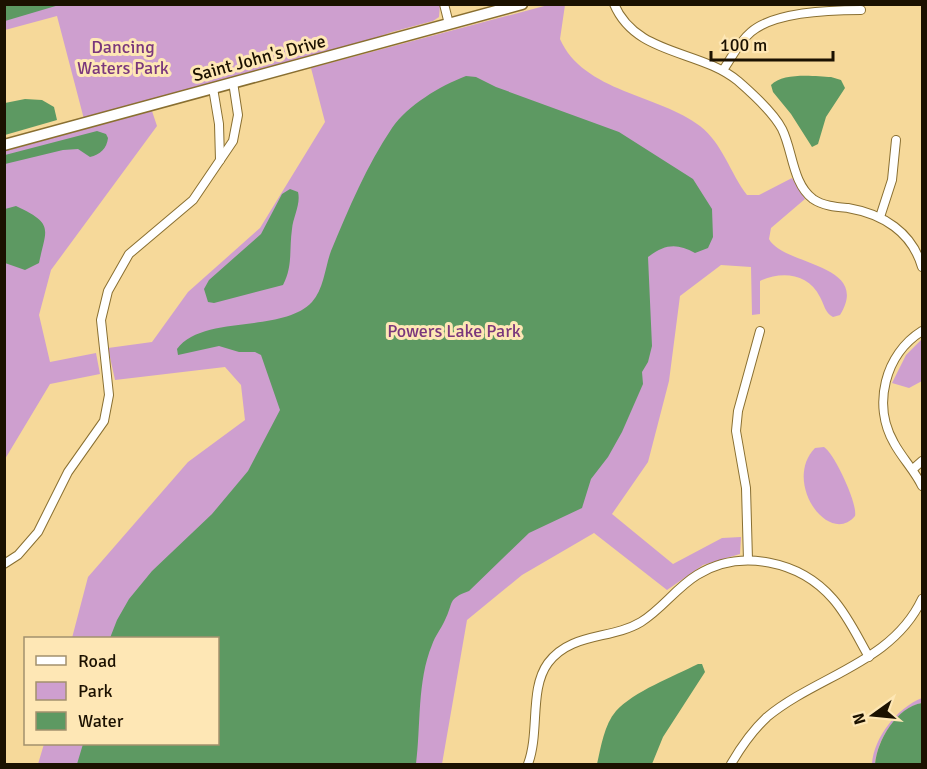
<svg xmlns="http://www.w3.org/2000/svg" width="927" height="769" viewBox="0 0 927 769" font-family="Signika,sans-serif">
  <rect width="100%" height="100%" fill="#f6d99a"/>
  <!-- green -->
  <g fill="#ce9fcf">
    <path d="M5,5H440L439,17L433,21L392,32L309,62L85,123L57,16L5,30Z"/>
    <path d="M548,5H565L560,39C583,92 660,95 700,126C723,144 730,173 747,195H759L792,178L805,199L771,228L769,239C783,266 872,263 840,315L833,317C825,313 824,304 820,297C808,273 781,271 760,281V314L752,315L751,267L721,265L680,296L669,381L648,462L612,514L673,564L722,538L741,537L740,554L703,565L667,590L594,533L522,575L467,620L442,764H38L44,744H218V638H72L88,577L188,462L245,420L241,385L225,367L115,380L108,348L152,342L188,292L260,228L325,122L311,68Z"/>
    <path d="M152,111L157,126L51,270L39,315L50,362L96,353L100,374L50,384L5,459V151Z"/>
    <path d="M922,339V381L909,388L892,383L906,355Z"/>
    <path d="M824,447C834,453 858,504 855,516C829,547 782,482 815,448Z"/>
    <path d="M922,698V703C897,708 877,740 875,764H872C874,737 897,708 922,698Z"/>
  </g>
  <!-- water -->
  <g fill="#5d9962">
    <path d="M5,4H59V5L5,21Z"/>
    <path d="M466,76L476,77L496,87L619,132L693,179L712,209L713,237L708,248L695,253C677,243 665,244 648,257L652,346L648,362L642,372L643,384L622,432L608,457L591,479L582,508L529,533L469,591C447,599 454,602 445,620C441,629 435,636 432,645C417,681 421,726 416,764H77L83,744H218V638H110L117,620L129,599L152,571L212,514L248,471L280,410L261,355L255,352H239L219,346L178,355L177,349C202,314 282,334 312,302C324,289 325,267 331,251C348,210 367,165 392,128C408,105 440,86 466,76Z"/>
    <path d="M831,77L841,80L845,88L826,117L818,144L812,147L791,114L773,92L771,85C783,72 815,76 831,77Z"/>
    <path d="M25,99L42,100L54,107L57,120L5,135V103Z"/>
    <path d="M97,131L106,134L108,138C107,148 100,155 90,157L78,149L63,150L5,164V155Z"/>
    <path d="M290,189L298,192C301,204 293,217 292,229C289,250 293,266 283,285L214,303L208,302L204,289L209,280L261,234L282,194Z"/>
    <path d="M16,206C55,224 46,229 39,263L25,270L5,263V209Z"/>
    <path d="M698,664H702L705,672L663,737L652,764H597C601,747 604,725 616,711C633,692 674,676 698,664Z"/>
    <path d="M922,703V764H875C877,740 897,707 922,703Z"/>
  </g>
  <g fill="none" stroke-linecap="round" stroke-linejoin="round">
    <defs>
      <g id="minor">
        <path d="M444,4L449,24"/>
        <path d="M614,4C636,56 699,49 738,81C753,94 773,112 782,129C793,151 792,183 813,199C823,206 837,207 848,208C883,214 912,232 922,267"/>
        <path d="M723,70C732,57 739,42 751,32C774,12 830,10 861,10"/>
        <path d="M213,88L219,124L220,160"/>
        <path d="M880,217L892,180L896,140"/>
        <path d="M922,331C885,354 872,405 894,443C902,458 915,471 922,486"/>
        <path d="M913,469L922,461"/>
        <path d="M748,560L746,488L736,431L738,411L760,331"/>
        <path d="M4,564L18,555L38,532L68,472L104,421L109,395L101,320L108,291L129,254L193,200L233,141L238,115L233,82"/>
        <path d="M528,764C540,732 529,689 548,663C571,632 611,640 641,622C662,609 676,588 697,575C741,548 800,561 833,599C848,616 858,638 869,657"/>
        <path d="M731,764C741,747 752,731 767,717C818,675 892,663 922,599"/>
      </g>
      <path id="tertiary" d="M4,145L522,4"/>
    </defs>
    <!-- minor casing -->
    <use href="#minor" stroke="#896f31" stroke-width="10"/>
    <!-- tertiary casing -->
    <use href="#tertiary" stroke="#896f31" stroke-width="13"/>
    <!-- minor -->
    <use href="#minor" stroke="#fff" stroke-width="8"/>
    <!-- tertiary -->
    <use href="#tertiary" stroke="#fff" stroke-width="10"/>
  </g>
  <g text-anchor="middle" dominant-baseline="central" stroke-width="6" stroke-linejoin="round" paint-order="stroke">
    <!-- park labels -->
    <g font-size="18" fill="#7a377c" stroke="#fee7b5">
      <text x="123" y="47">Dancing<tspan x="123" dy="21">Waters Park</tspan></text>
      <text x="454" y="331">Powers Lake Park</text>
    </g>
    <!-- street labels -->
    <g font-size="18" fill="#1b1100" stroke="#fee7b5">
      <text transform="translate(259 58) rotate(-15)">Saint John's Drive</text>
    </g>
  </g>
  <!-- border -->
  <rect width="927" height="769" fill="none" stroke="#1b1100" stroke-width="12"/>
  <!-- legend -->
  <rect x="24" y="637" width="195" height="108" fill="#fee7b5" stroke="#a3916d" stroke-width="1.5"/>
  <rect x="36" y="656" width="30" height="9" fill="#ffffff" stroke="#a3916d" stroke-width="1.5"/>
  <text x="78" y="667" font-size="18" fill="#1b1100">Road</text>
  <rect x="36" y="682" width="30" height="18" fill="#ce9fcf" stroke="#a3916d" stroke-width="1.5"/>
  <text x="78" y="697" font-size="18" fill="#1b1100">Park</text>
  <rect x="36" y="712" width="30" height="18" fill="#5d9962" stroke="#a3916d" stroke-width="1.5"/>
  <text x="78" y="727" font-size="18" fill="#1b1100">Water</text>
  <!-- north arrow -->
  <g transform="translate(873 715) rotate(255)" stroke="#fee7b5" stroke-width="4.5" paint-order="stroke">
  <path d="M0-4.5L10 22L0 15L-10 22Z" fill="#1b1100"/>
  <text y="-9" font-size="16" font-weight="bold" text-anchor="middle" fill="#1b1100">N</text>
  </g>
  <!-- scale -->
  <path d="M711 51v9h122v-9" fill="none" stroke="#1b1100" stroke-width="3"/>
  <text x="720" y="51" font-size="18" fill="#1b1100" stroke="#fee7b5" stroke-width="4.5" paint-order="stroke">100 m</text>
</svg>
